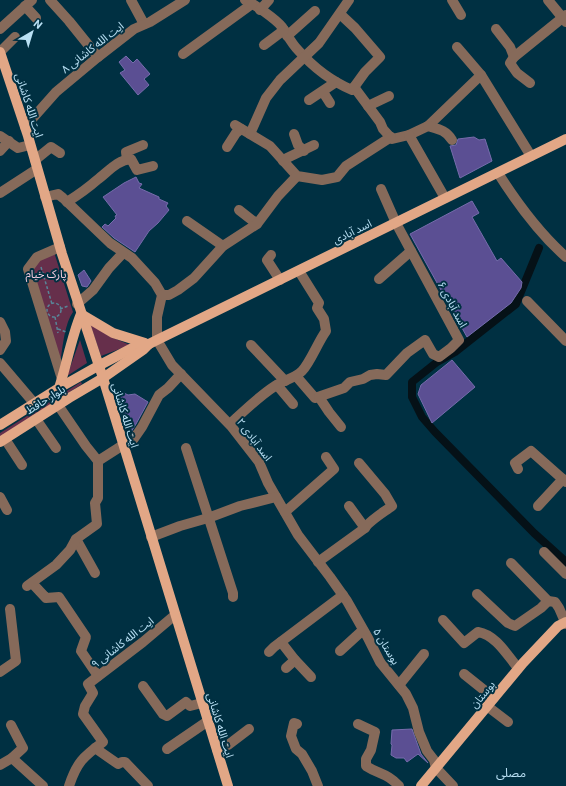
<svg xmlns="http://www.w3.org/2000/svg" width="566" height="786" viewBox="0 0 566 786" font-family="Barlow,'Noto Sans Arabic',sans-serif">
  <rect width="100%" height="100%" fill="#003042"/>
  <!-- green -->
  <g fill="#662f4b">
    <path d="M54,252L73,312C65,323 63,344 61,357L59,360L30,270L39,258Z"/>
    <path d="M90,324L109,336L130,345L101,356Z"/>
    <path d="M80,340L87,363L67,376Z"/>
    <path d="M81,382L82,384L0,437V433Z"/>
  </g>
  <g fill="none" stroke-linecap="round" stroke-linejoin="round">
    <!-- canal -->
    <path stroke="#051117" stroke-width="8" d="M539,248L516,304L455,352L437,362L412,382V397L422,417L435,432L534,533L566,562"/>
  </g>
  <!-- building -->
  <g fill="#5b4f93" stroke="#766cac">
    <path d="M126,56L133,63L137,59L150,74L144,79L149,85L138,95L120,73L125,70L119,62Z"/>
    <path d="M474,137L479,140L485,139L492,161L460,178L450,146L456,145L458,139Z"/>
    <path d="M136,177L139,183L142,184L139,188L159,197V199L168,203L166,206L169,210L158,223L149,231L135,252L114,238L102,227L105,224L108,226L116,218L115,216L117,215L103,197L124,183Z"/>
    <path d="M472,201L479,213L472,217L497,261L501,258L522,282L521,288L511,303L467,337L410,234Z"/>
    <path d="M84,270L91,281L87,287L82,286L78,275Z"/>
    <path d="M452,360L475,387L432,423L418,394L421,385Z"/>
    <path d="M124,393L128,395L135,394L148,402L136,424L129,435L117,398Z"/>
    <path d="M412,729L421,754L428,763L418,754L407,762L404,758H396L391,755L392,745L391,744L392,730Z"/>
  </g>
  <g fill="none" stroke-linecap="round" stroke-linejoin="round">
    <!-- path -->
    <g stroke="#598598" stroke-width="1.5" stroke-dasharray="3 2" stroke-linecap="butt">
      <path d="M41,267L52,304"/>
      <circle cx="54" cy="310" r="7"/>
      <path d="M60,309L68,306"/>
      <path d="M55,317L58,333"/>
      <path d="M58,329L66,332"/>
    </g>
    <!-- minor -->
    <g stroke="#866a5a" stroke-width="10">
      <path d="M50,0L69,21L98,57"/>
      <path d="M131,0L144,24"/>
      <path d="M245,0C253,3 277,20 282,27C287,34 291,43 298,50C313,67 331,81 352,90L365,72L380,57L355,28L340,14"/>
      <path d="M452,0L461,15"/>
      <path d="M548,0L566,22"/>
      <path d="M25,6L36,18"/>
      <path d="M260,10L269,0"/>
      <path d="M0,29L32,0"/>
      <path d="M496,29L510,47L514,57"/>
      <path d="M287,36L315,11"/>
      <path d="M264,45L284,30"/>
      <path d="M457,47L481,75L531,156"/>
      <path d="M0,52L15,37"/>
      <path d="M183,54L252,4"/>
      <path d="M530,83L517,73L510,63L514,57L566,15"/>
      <path d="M354,87L380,122L383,129L392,139L409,135L428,126L481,75"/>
      <path d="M323,92L330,103"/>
      <path d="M309,100L336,82"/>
      <path d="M368,106L389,96"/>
      <path d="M235,125L270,146L297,176L322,180L337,177L346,166L391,137"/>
      <path d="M428,126C438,129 446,130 452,140"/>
      <path d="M25,127L56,92L98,57L134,29L150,22L185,0"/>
      <path d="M250,134L266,98L280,80L319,43L349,0"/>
      <path d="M294,134L298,145L304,151"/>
      <path d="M409,135L445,198"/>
      <path d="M0,136L18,148L30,145"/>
      <path d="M227,147L236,133L241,129"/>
      <path d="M0,151L9,141"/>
      <path d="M127,159L126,152L143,145"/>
      <path d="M35,160L51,147L60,153"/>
      <path d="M283,161L287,158L314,145"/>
      <path d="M498,173C517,203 539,233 566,257"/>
      <path d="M0,193L37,169"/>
      <path d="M45,197L58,194L63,198L110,243L132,258L155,283L162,295L157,317V340L172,365L231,426L259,462L268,483L298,535L330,577L347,601L368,638L380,662L406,694L413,708L419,732L427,751L434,760L436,768L453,786"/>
      <path d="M67,202C78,195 88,188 97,180C108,172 117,160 131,159L137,170L153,166"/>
      <path d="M239,210L257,224"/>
      <path d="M187,221L223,246"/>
      <path d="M60,247L37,257L28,269L62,379"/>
      <path d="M271,255L267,260L280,280"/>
      <path d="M379,279L411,251"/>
      <path d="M162,295H169L178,290L194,278L223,246L257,224L278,196L297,176"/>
      <path d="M527,301L566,341"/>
      <path d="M77,304L93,290L109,268L123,253"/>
      <path d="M0,322L5,332L6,341L0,350"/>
      <path d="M251,345L285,381"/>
      <path d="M0,363L34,403"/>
      <path d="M296,376L315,398L344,388L350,382L363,379L370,375L377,374L386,375L407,353L425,340L433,354L439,357L451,348L459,340L396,223L381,189"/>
      <path d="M277,385L293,404"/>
      <path d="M319,397L329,412L341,427"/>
      <path d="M36,419L56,448"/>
      <path d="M230,424C244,411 258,397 275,386C283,380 294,379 302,371C310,363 318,342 326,331L324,319L317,308L319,303L299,271"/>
      <path d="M5,439L22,465"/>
      <path d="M186,448L233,593V597"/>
      <path d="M98,461L123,445L133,440L142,427L159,395L168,388L181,374"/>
      <path d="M359,463L385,494L392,506C384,512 369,521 365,528"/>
      <path d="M518,469L515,463L531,451L566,482"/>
      <path d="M0,497L7,510"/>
      <path d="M538,506L563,479"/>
      <path d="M285,512L334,469L326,457"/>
      <path d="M151,537L180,526L208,518L240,506L276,497"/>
      <path d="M76,539L95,573"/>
      <path d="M544,552L566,574"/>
      <path d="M318,562L365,528L349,506"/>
      <path d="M511,563L548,601L555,602L559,608L566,624"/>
      <path d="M32,583L46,598L59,597L86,637L81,651L98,676"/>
      <path d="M27,586L56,565L70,550L76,539L97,524L95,503L98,498V461L86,446L58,405"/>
      <path d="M477,594L508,623L515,626L541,608L548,601"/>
      <path d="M443,620L464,643L478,632C496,635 507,655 518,668"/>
      <path d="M281,642L295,660L311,677"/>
      <path d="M340,651L363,630"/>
      <path d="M269,652L274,647L343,595"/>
      <path d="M286,668L295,660"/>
      <path d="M0,672L16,661L10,609"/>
      <path d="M464,674L494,698"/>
      <path d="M399,685L424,654"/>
      <path d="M143,686L163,714L167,716L186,702L190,706L202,703"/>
      <path d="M487,706L508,722"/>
      <path d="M297,724L294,723L291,736L296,749L302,754L312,771L318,786"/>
      <path d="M358,724L375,732L371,750L366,759V766C380,775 387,773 399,786"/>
      <path d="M95,748L118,764L122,762H125L148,786"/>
      <path d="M167,749L208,721"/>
      <path d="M217,750L228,745L249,729"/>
      <path d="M12,758L43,786"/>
      <path d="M0,765L12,758L23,748L11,725"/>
      <path d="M69,786C77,762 83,757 103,742L83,714L85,706L93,693L88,684L143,642L175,615"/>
    </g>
    <!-- major -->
    <g stroke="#e2a786" stroke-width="10">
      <path d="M0,52L28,136L62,254L103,378L228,786"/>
      <path d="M59,388C67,364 71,338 81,314L113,333L145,343"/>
      <path d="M0,425L59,388L98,366L140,344H149L157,340L566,139"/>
      <path d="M0,442L69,398L103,378L143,350L149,344"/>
      <path d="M421,786L523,663L558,626L566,622"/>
    </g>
  </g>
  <g text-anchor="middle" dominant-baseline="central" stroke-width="4" stroke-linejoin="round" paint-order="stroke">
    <!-- street labels -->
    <g font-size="11" fill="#b9e0f4" stroke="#003042">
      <text transform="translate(92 47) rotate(-38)">ایت الله کاشانی ۸</text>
      <text transform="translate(30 105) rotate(72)">ایت الله کاشانی</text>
      <text transform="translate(352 231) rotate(-26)">اسد آبادی</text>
      <text transform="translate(453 304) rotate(62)">اسد آبادی ۶</text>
      <text transform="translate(45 399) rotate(-32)">بلوار حافظ</text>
      <text transform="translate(126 415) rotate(73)">ایت الله کاشانی</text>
      <text transform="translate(255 439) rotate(53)">اسد آبادی ۲</text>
      <text transform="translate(122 642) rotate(-38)">ایت الله کاشانی ۹</text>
      <text transform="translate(387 646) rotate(59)">بوستان ۵</text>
      <text transform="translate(482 694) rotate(-50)">بوستان</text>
      <text transform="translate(221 725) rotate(73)">ایت الله کاشانی</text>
    </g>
    <!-- park labels -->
    <g font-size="11" fill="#facee1" stroke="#003042">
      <text x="46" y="273">پارک خیام</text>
    </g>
    <!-- neighbourhood labels -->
    <g font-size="12" fill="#b9e0f4" stroke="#003042">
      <text x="511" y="772">مصلی</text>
    </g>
  </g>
  <!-- north arrow -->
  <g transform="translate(32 32) rotate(38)" stroke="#003042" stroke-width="3" paint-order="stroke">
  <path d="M0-3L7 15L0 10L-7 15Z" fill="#b9e0f4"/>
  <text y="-6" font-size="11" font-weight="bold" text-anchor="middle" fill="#b9e0f4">N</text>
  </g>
</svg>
